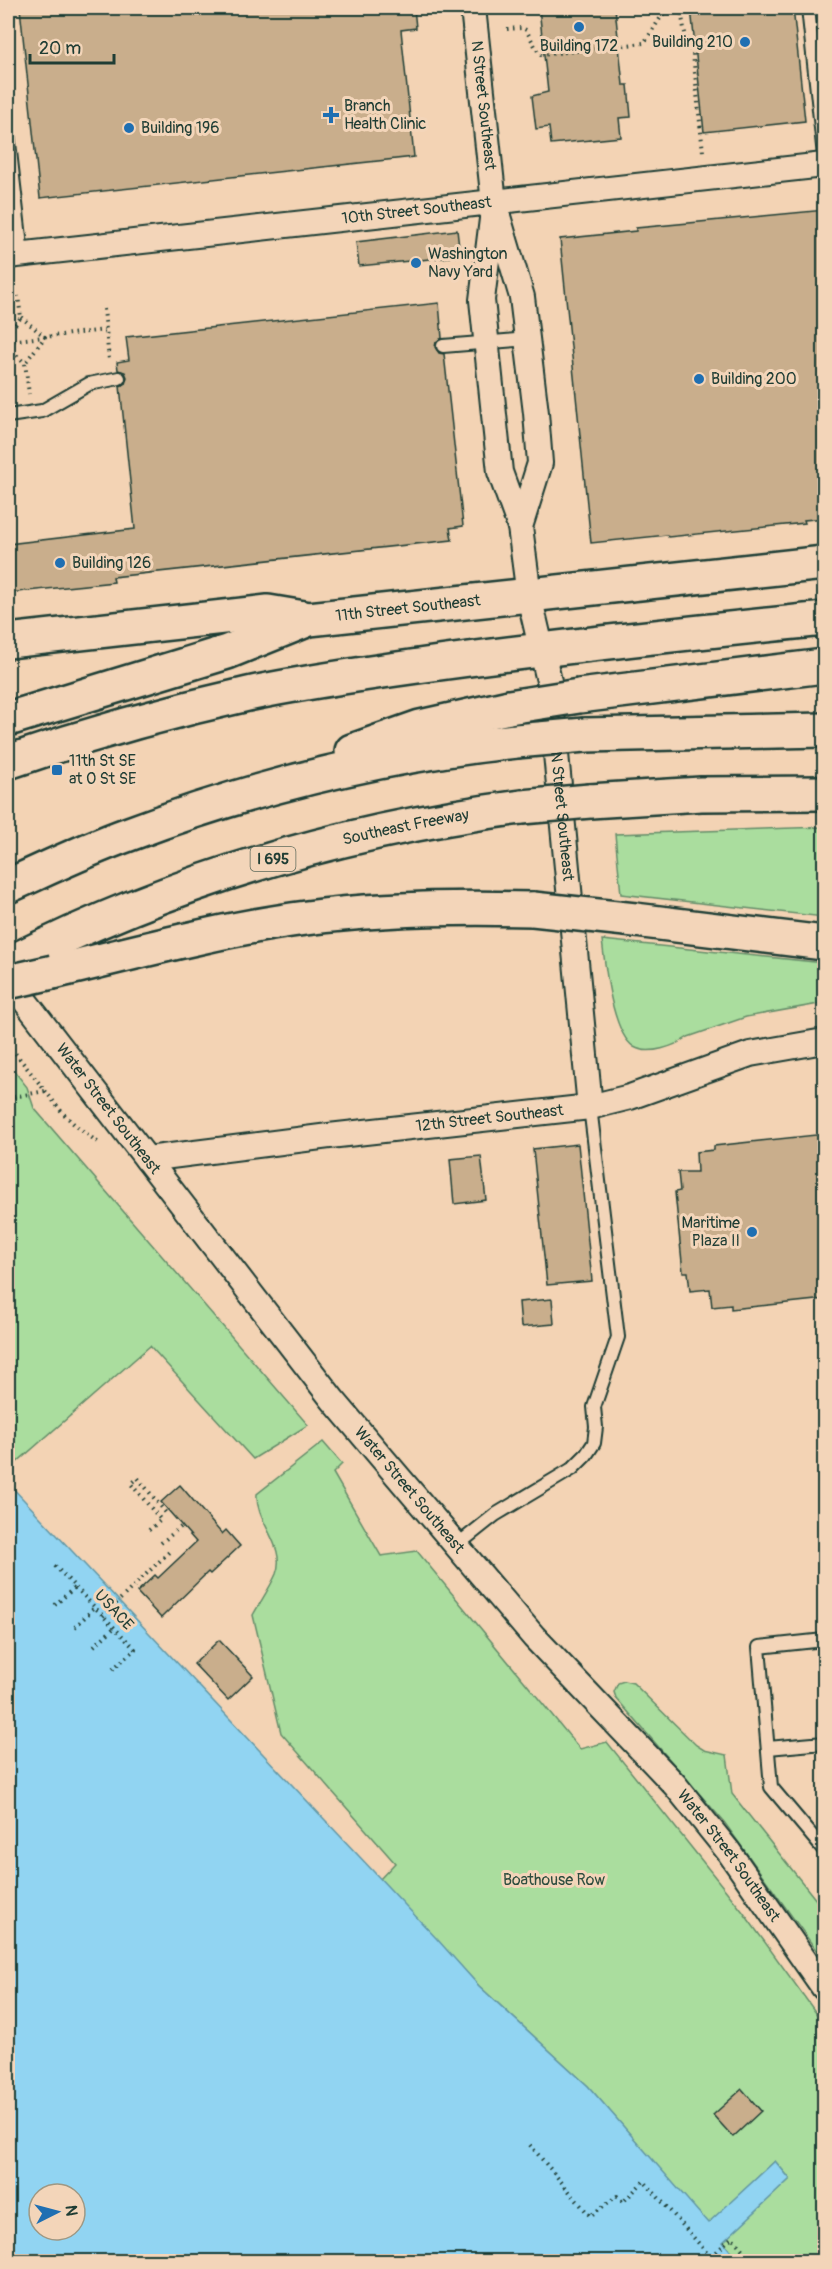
<svg xmlns="http://www.w3.org/2000/svg" width="832" height="2269" viewBox="0 0 832 2269" font-family="Pangolin,sans-serif">
  <rect width="100%" height="100%" fill="#f3d3b4"/>
  <filter id="ink" filterUnits="userSpaceOnUse"><feTurbulence type="fractalNoise" baseFrequency=".0167" numOctaves="2"/><feDisplacementMap in="SourceGraphic" scale="12" xChannelSelector="R" yChannelSelector="G"/><feConvolveMatrix kernelMatrix="1 2 1 2 8 2 1 2 1" color-interpolation-filters="sRGB"/></filter>
  <g filter="url(#ink)">
    <!-- green -->
    <g fill="#aadd9e" stroke="#648d69" stroke-width="1.5">
      <path d="M824,827V917L621,894L615,834Z"/>
      <path d="M602,940L824,963V1003L746,1017L688,1037C675,1046 649,1056 634,1047C612,1033 605,965 602,940Z"/>
      <path d="M8,1063L27,1087L34,1108L308,1425L253,1459L150,1346L8,1470Z"/>
      <path d="M323,1442L342,1464L333,1473L381,1556L417,1551L580,1749L607,1742L743,1912L824,2024V2261H739L722,2242L790,2179L775,2161L708,2224L588,2086L479,1986L380,1879L395,1863L281,1733L253,1615C260,1602 270,1588 276,1574C287,1546 255,1522 257,1494Z"/>
      <path d="M624,1681L633,1683L696,1745L704,1750L727,1755L732,1794L824,1910V1961L724,1822L616,1698L614,1692L618,1683Z"/>
    </g>
    <!-- water -->
    <path fill="#91d4f2" stroke="#6398a6" stroke-width="1.5" fill-rule="evenodd" d="M8,1483L437,1939L479,1986L588,2086L708,2223L775,2161L790,2179L723,2242L739,2261H8ZM39,2194H75V2230H39Z"/>
    <!-- building -->
    <g fill="#c9ae8c" stroke="#1f3d34" stroke-width="1.5">
      <path d="M20,8H414L416,28L401,30L414,157L40,198Z"/>
      <path d="M539,8H615L623,85H628L631,117L619,118L621,137L551,144L549,127L536,129L532,96L548,92Z"/>
      <path d="M691,8H793L805,121L704,132Z"/>
      <path d="M825,210V518L804,520L805,523L668,537L667,535L591,543L560,239L636,231V228Z"/>
      <path d="M457,230L460,256L359,266L356,242Z"/>
      <path d="M439,303L442,338L436,342L435,347L439,353L444,354L463,526L450,528L452,540L113,577L114,582L8,593V544L135,529L120,386L125,384L127,377L125,372L118,370L117,362L129,360L126,337Z"/>
      <path d="M825,1134V1299L731,1309V1305L712,1307L710,1289L690,1291L688,1272H683L675,1192L680,1191L678,1172H697L696,1152L714,1150V1146Z"/>
      <path d="M578,1144L592,1281L547,1285L533,1149Z"/>
      <path d="M481,1156L486,1200L454,1204L450,1159Z"/>
      <path d="M552,1299L554,1324L521,1327L519,1302Z"/>
      <path d="M180,1485L222,1534L226,1530L240,1546L210,1574L208,1572L161,1618L137,1592L155,1575L158,1578L196,1542L161,1502Z"/>
      <path d="M219,1640L253,1676L228,1700L194,1664Z"/>
      <path d="M742,2089L761,2111L733,2137L713,2115Z"/>
    </g>
    <g fill="none" stroke-linecap="round" stroke-linejoin="round">
      <defs>
        <g id="service">
          <path d="M808,8L824,156"/>
          <path d="M8,134L22,255"/>
          <path d="M443,346L528,339"/>
          <path d="M8,416L42,411L89,384L119,378"/>
          <path d="M456,1546L495,1515L572,1469L586,1455L594,1443L596,1427L594,1407L618,1337L590,1107"/>
          <path d="M824,1640L759,1647L771,1787L824,1850"/>
          <path d="M768,1748L824,1743"/>
        </g>
        <g id="minor">
          <path id="s1" d="M473,8L494,203L522,297L536,413L540,463L520,527"/>
          <path id="s2" d="M494,203L482,300L500,472L520,527L529,596L549,681L590,1107"/>
          <path id="s3" d="M8,256L824,165"/>
          <path id="s4" d="M8,979L333,1400L534,1637L675,1785L729,1852L824,1988"/>
          <path id="s5" d="M147,1159L329,1136L590,1107L630,1097L750,1054L824,1041"/>
        </g>
        <g id="secondary">
          <path d="M8,641L268,612L304,618"/>
          <path id="s6" d="M8,719L227,652L309,619L824,563"/>
          <path d="M8,762C86,735 167,712 248,694C304,682 361,674 418,666C553,647 689,633 824,619"/>
        </g>
        <g id="motorway">
          <path d="M579,696L824,666"/>
          <path d="M585,735L824,730"/>
          <path d="M352,751L420,727L509,707"/>
          <path d="M590,801L701,794L824,793"/>
          <path d="M8,886C48,868 87,849 129,834C254,787 383,755 516,741"/>
          <path d="M635,920L824,943"/>
          <path id="s7" d="M8,964C169,882 343,830 522,807"/>
          <path d="M53,972C137,952 221,929 306,918C382,908 457,907 533,909"/>
        </g>
      </defs>
      <!-- service casing -->
      <use href="#service" stroke="#1f3d34" stroke-width="16"/>
      <!-- minor casing -->
      <use href="#minor" stroke="#1f3d34" stroke-width="28"/>
      <!-- secondary casing -->
      <use href="#secondary" stroke="#1f3d34" stroke-width="38"/>
      <!-- motorway casing -->
      <use href="#motorway" stroke="#1f3d34" stroke-width="38"/>
      <!-- path -->
      <g stroke="#1f3d34" stroke-width="4" stroke-dasharray="1.5 4.5" stroke-linecap="butt">
        <path d="M681,8C683,25 685,39 693,54L703,152"/>
        <path d="M507,29L522,28L526,30L539,53L541,55L644,43L667,8"/>
        <path d="M104,309L109,360"/>
        <path d="M21,317L45,337L25,363"/>
        <path d="M8,334L21,317L18,296"/>
        <path d="M8,341L106,330"/>
        <path d="M8,347L25,363L29,394"/>
        <path d="M8,1044L62,1112L75,1125L100,1144"/>
        <path d="M8,1098L45,1091"/>
        <path d="M149,1530L161,1520L131,1484L138,1478L166,1513L169,1511"/>
        <path d="M161,1543L182,1526"/>
        <path d="M55,1566L135,1649L113,1669"/>
        <path d="M55,1605L75,1587"/>
        <path d="M103,1616L169,1552"/>
        <path d="M75,1627L95,1607"/>
        <path d="M94,1646L114,1628"/>
        <path d="M530,2145L590,2216L617,2196L623,2202L644,2181L715,2262"/>
        <path d="M712,2256L732,2237L753,2262"/>
      </g>
      <!-- service -->
      <use href="#service" stroke="#f3d5b9" stroke-width="12"/>
      <!-- minor -->
      <use href="#minor" stroke="#f3d5b9" stroke-width="24"/>
      <!-- secondary -->
      <use href="#secondary" stroke="#f3d5b9" stroke-width="33"/>
      <!-- motorway -->
      <use href="#motorway" stroke="#f3d5b9" stroke-width="33"/>
      <defs>
        <g id="motorway-bridge">
          <path d="M509,707L579,696"/>
          <path d="M516,741L585,735"/>
          <path d="M522,807L590,801"/>
          <path d="M533,909L635,920"/>
          <path d="M8,982L53,972"/>
        </g>
      </defs>
      <!-- motorway-bridge casing -->
      <use href="#motorway-bridge" stroke="#1f3d34" stroke-width="38" stroke-linecap="butt"/>
      <!-- motorway-bridge -->
      <use href="#motorway-bridge" stroke="#f3d5b9" stroke-width="33"/>
    </g>
  </g>
  <!-- markers -->
  <g fill="#1f6fb2" stroke="#f3d5b9" stroke-width="2">
    <circle cx="579" cy="27" r="6"/>
    <circle cx="745" cy="42" r="6"/>
    <path d="M328 106h6v6h6v6h-6v6h-6v-6h-6v-6h6z"/>
    <circle cx="129" cy="128" r="6"/>
    <circle cx="416" cy="263" r="6"/>
    <circle cx="699" cy="379" r="6"/>
    <circle cx="60" cy="563" r="6"/>
    <rect x="51" y="764" width="12" height="12" rx="3"/>
    <circle cx="752" cy="1232" r="6"/>
  </g>
  <g text-anchor="middle" dominant-baseline="central" stroke-width="6" stroke-linejoin="round" paint-order="stroke">
    <!-- shield labels -->
    <rect fill="#f3d5b9" stroke="#5f6b5c" stroke-width="1.5" x="250.5" y="847" width="45" height="24" rx="4.5"/>
    <g font-size="15" font-weight="bold" fill="#1f3d34">
      <text x="273" y="859">I 695</text>
    </g>
    <!-- poi labels -->
    <g font-size="16" fill="#1f3d34" stroke="#f3d5b9" text-anchor="start">
      <text x="733" y="42" text-anchor="end">Building 210</text>
      <text x="579" y="46" text-anchor="middle">Building 172</text>
      <text x="344" y="106">Branch<tspan x="344" dy="18">Health Clinic</tspan></text>
      <text x="141" y="128">Building 196</text>
      <text x="428" y="254">Washington<tspan x="428" dy="18">Navy Yard</tspan></text>
      <text x="711" y="379">Building 200</text>
      <text x="72" y="563">Building 126</text>
      <text x="69" y="761">11th St SE<tspan x="69" dy="18">at O St SE</tspan></text>
      <text x="740" y="1223" text-anchor="end">Maritime<tspan x="740" dy="18">Plaza II</tspan></text>
    </g>
    <!-- street labels -->
    <g font-size="16" fill="#1f3d34" stroke="#f3d5b9">
      <text stroke="none"><textPath href="#s1" startOffset="98">N Street Southeast</textPath></text>
      <text stroke="none"><textPath href="#s3" startOffset="411">10th Street Southeast</textPath></text>
      <text stroke="none"><textPath href="#s6" startOffset="417">11th Street Southeast</textPath></text>
      <text stroke="none"><textPath href="#s2" startOffset="622">N Street Southeast</textPath></text>
      <text stroke="none"><textPath href="#s7" startOffset="422">Southeast Freeway</textPath></text>
      <text stroke="none"><textPath href="#s4" startOffset="164">Water Street Southeast</textPath></text>
      <text stroke="none"><textPath href="#s5" startOffset="345">12th Street Southeast</textPath></text>
      <text stroke="none"><textPath href="#s4" startOffset="650">Water Street Southeast</textPath></text>
      <text transform="translate(114 1610) rotate(47)">USACE</text>
      <text stroke="none"><textPath href="#s4" startOffset="1136">Water Street Southeast</textPath></text>
    </g>
    <!-- park labels -->
    <g font-size="16" fill="#2d4d3f" stroke="#f3d5b9">
      <text x="554" y="1880">Boathouse Row</text>
    </g>
  </g>
  <!-- margin -->
  <rect width="832" height="2269" fill="none" stroke="#f3d5b9" stroke-width="30"/>
  <rect x="15" y="15" width="802" height="2239" fill="none" stroke="#1f3d34" stroke-width="2" filter="url(#ink)"/>
  <!-- north arrow -->
  <g transform="translate(57 2212) rotate(84)"><circle r="28" fill="#f3d5b9" stroke="#9e9884" stroke-width="1.5"/>
  <path d="M0-4.5L10 22L0 15L-10 22Z" fill="#1f6fb2"/>
  <text y="-9" font-size="16" font-weight="bold" text-anchor="middle" fill="#1f3d34">N</text>
  </g>
  <!-- scale -->
  <path d="M30 54v9h84v-9" fill="none" stroke="#1f3d34" stroke-width="3"/>
  <text x="39" y="54" font-size="18" fill="#1f3d34" stroke="#f3d5b9" stroke-width="4.5" paint-order="stroke">20 m</text>
</svg>
